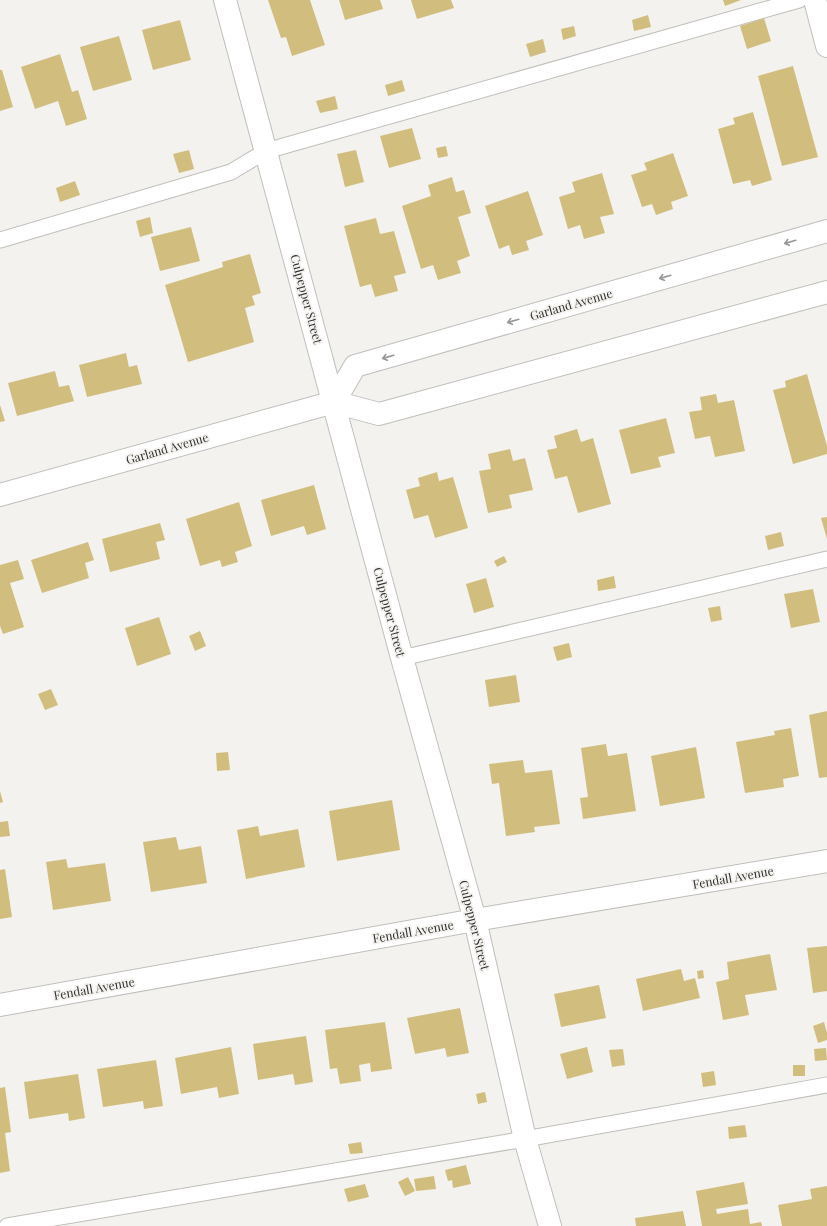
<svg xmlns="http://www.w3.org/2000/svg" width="827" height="1226" viewBox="0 0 827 1226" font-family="'Playfair Display',serif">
  <rect width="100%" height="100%" fill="#f4f2ee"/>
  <!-- building -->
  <g fill="#d1be7f">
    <path d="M268,0H310L325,45L292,56L286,37L281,38Z"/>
    <path d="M339,0H380L383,9L345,20Z"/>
    <path d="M411,0H451L454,8L417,19Z"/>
    <path d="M723,0H741L725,6Z"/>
    <path d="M648,15L651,27L634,31L632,20Z"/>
    <path d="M764,18L771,41L747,49L740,26Z"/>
    <path d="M180,20L191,60L153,70L142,30Z"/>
    <path d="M574,26L576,36L563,40L561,29Z"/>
    <path d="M119,36L132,80L93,91L80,47Z"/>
    <path d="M543,39L546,52L530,57L526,44Z"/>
    <path d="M60,54L72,92L78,90L87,119L66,126L58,101L35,109L21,67Z"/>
    <path d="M793,66L818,157L782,166L758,76Z"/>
    <path d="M0,70H2L13,107L0,111Z"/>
    <path d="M402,80L405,91L388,96L385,85Z"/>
    <path d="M335,96L338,109L320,113L316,101Z"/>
    <path d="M753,112L772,180L752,186L750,180L733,184L718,129L735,124L733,118Z"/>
    <path d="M412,128L421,159L389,168L380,136Z"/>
    <path d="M446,146L448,156L438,158L436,148Z"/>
    <path d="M189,150L194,169L179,173L173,154Z"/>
    <path d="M356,150L364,182L345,187L337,154Z"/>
    <path d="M673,153L688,196L671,202L673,209L656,215L652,204L642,207L631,175L647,170L644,163Z"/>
    <path d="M602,173L614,214L600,217L605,233L584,239L580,225L568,229L559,197L575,192L572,182Z"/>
    <path d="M452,177L456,192L464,190L471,213L458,217L470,256L457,261L461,273L438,280L433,265L421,269L402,206L431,196L428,185Z"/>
    <path d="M75,181L80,195L60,202L56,188Z"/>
    <path d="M528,191L543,235L526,241L529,250L512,255L509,245L499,249L485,206Z"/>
    <path d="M150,217L153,233L140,237L136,221Z"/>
    <path d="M376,218L380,234L394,231L406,273L394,276L398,291L375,297L371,284L360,287L344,226Z"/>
    <path d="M191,227L200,261L160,271L151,237Z"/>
    <path d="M250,254L261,293L252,296L255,305L245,308L254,342L188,362L165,285L223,267L222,262Z"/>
    <path d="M126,353L129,367L137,365L142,384L87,397L79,365Z"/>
    <path d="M55,371L59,387L69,385L74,401L17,416L8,383Z"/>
    <path d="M807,374L827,446V454L793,464L773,390L786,387L785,381Z"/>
    <path d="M716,394L718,403L734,400L745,451L715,457L710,436L695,439L689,412L702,410L700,397Z"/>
    <path d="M0,405L5,421L0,422Z"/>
    <path d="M666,418L675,453L658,457L661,467L631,474L619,430Z"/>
    <path d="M577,429L581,442L593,438L611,504L578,513L567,476L555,479L547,450L557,448L554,436Z"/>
    <path d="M510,449L513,461L525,458L533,490L509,495L512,508L488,513L479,471L491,469L488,454Z"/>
    <path d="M437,472L439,481L453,477L468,528L435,538L428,515L414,519L406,490L420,486L418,478Z"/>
    <path d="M314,485L326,529L307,535L304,526L271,536L261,500Z"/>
    <path d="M239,502L252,546L235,552L238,562L222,567L220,560L200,566L186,519Z"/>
    <path d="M827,517V539L821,518Z"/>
    <path d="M160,523L165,540L156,542L160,559L110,572L102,539Z"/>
    <path d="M781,532L784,546L768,550L765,536Z"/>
    <path d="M88,542L94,560L85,563L89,578L42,593L31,560Z"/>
    <path d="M504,556L507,562L497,567L494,561Z"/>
    <path d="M18,560L24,579L10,583L24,627L3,634L0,626V565Z"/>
    <path d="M614,576L616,588L598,591L597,580Z"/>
    <path d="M486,578L494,607L474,613L466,584Z"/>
    <path d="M813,589L820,622L791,628L784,594Z"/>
    <path d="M720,606L722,620L711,622L708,608Z"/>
    <path d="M159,617L171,654L137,666L125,628Z"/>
    <path d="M200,631L206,646L195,651L189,636Z"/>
    <path d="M569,643L572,657L557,661L553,647Z"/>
    <path d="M516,675L520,702L489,707L485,680Z"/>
    <path d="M51,689L58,705L45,710L38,694Z"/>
    <path d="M827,711V777L819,778L809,715Z"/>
    <path d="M791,728L799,776L783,779L784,787L745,793L736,742L775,735L774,731Z"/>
    <path d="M606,744L608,756L627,753L636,811L583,819L580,798L588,797L581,748Z"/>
    <path d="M696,747L705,798L660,806L651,756Z"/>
    <path d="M228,752L230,770L217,771L216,753Z"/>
    <path d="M523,760L525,773L552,770L560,824L534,827L535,832L506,836L499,783L492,784L489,764Z"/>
    <path d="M0,791L3,802L0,803Z"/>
    <path d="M392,800L400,850L337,861L329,811Z"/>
    <path d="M8,821L10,836L0,837V822Z"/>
    <path d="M258,826L260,836L298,829L305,867L246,879L237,830Z"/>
    <path d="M176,837L179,850L201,846L207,883L151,892L143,842Z"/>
    <path d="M66,859L68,868L105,863L111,901L53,910L46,862Z"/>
    <path d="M5,869L12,917L0,919V870Z"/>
    <path d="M827,946V991L813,993L807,948Z"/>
    <path d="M770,954L777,990L745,995L749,1015L723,1020L716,982L729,979L727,962Z"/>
    <path d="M681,969L684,981L695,978L700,998L643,1011L636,979Z"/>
    <path d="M703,970L704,978L698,979L697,971Z"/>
    <path d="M599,985L606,1018L561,1027L554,994Z"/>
    <path d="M460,1008L469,1053L447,1057L445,1048L415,1054L407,1018Z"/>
    <path d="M385,1022L392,1069L371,1072L370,1063L359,1065L361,1081L340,1084L337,1068L330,1069L325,1030Z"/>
    <path d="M824,1022L827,1033V1040L818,1043L813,1026Z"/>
    <path d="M306,1036L313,1082L295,1085L293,1074L258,1080L253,1044Z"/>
    <path d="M231,1047L239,1094L219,1098L217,1087L181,1094L175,1058Z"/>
    <path d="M587,1047L593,1072L567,1079L560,1054Z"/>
    <path d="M826,1048L827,1060L815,1061L814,1049Z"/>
    <path d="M623,1049L625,1065L612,1067L609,1050Z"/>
    <path d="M156,1060L163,1106L144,1109L143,1101L103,1107L97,1069Z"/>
    <rect x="793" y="1065" width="12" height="11"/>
    <path d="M714,1071L716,1085L703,1087L701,1073Z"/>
    <path d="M78,1074L85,1118L69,1121L68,1113L29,1119L24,1082Z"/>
    <path d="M5,1087L11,1132L5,1133L10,1171L0,1173V1088Z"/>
    <path d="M485,1092L487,1102L478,1104L476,1094Z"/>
    <path d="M745,1125L747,1137L729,1139L728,1127Z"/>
    <path d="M361,1142L363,1153L350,1154L348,1144Z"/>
    <path d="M466,1165L471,1184L453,1188L452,1180L448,1181L445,1170Z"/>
    <path d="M434,1176L436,1189L416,1191L414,1179Z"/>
    <path d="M408,1177L415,1191L405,1196L398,1182Z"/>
    <path d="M744,1182L748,1204L716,1209L717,1214L748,1209L750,1224L761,1222L762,1226H702L696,1191Z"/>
    <path d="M365,1184L369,1197L348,1202L344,1189Z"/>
    <path d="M827,1186V1226H782L778,1205L812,1199L810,1189Z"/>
    <path d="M683,1211L686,1226H636L635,1218Z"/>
  </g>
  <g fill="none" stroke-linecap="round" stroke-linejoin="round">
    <defs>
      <g id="service">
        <path d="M0,240L231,172L266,151L799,0"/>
        <path d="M402,658L827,559"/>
        <path d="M7,1226L525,1139L827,1085"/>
      </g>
      <g id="minor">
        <path d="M225,0L402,658L475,920L525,1139L550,1226"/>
        <path d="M815,0L827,46"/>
        <path d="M827,231L355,366L334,402L379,414L827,292"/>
        <path d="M0,495L334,402"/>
        <path d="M0,1005L475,920L827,861"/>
      </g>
    </defs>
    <!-- service casing -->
    <use href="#service" stroke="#c0bfbb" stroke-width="17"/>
    <!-- minor casing -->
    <use href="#minor" stroke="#c0bfbb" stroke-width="24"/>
    <!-- service -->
    <use href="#service" stroke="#fff" stroke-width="15"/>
    <!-- minor -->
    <use href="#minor" stroke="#fff" stroke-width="22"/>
  </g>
  <!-- one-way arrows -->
  <defs><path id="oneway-shaft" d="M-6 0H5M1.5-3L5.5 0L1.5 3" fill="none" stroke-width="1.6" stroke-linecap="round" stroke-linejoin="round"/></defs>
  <g stroke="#989796">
    <use href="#oneway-shaft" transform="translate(790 242) rotate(164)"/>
    <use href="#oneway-shaft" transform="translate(665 277) rotate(164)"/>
    <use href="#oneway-shaft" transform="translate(513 321) rotate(164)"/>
    <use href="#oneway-shaft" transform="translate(388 357) rotate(164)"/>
  </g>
  <g text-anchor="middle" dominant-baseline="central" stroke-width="3.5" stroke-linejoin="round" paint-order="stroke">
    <!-- street labels -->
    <g font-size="12" fill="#302f2e" stroke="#f4f2ee">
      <text transform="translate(307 299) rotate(75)">Culpepper Street</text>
      <text transform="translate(571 304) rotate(-16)">Garland Avenue</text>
      <text transform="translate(167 448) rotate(-16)">Garland Avenue</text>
      <text transform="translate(390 612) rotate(75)">Culpepper Street</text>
      <text transform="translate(733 877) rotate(-10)">Fendall Avenue</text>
      <text transform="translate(475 925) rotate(76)">Culpepper Street</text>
      <text transform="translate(413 931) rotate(-10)">Fendall Avenue</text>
      <text transform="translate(94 988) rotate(-10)">Fendall Avenue</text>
    </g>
  </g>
</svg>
